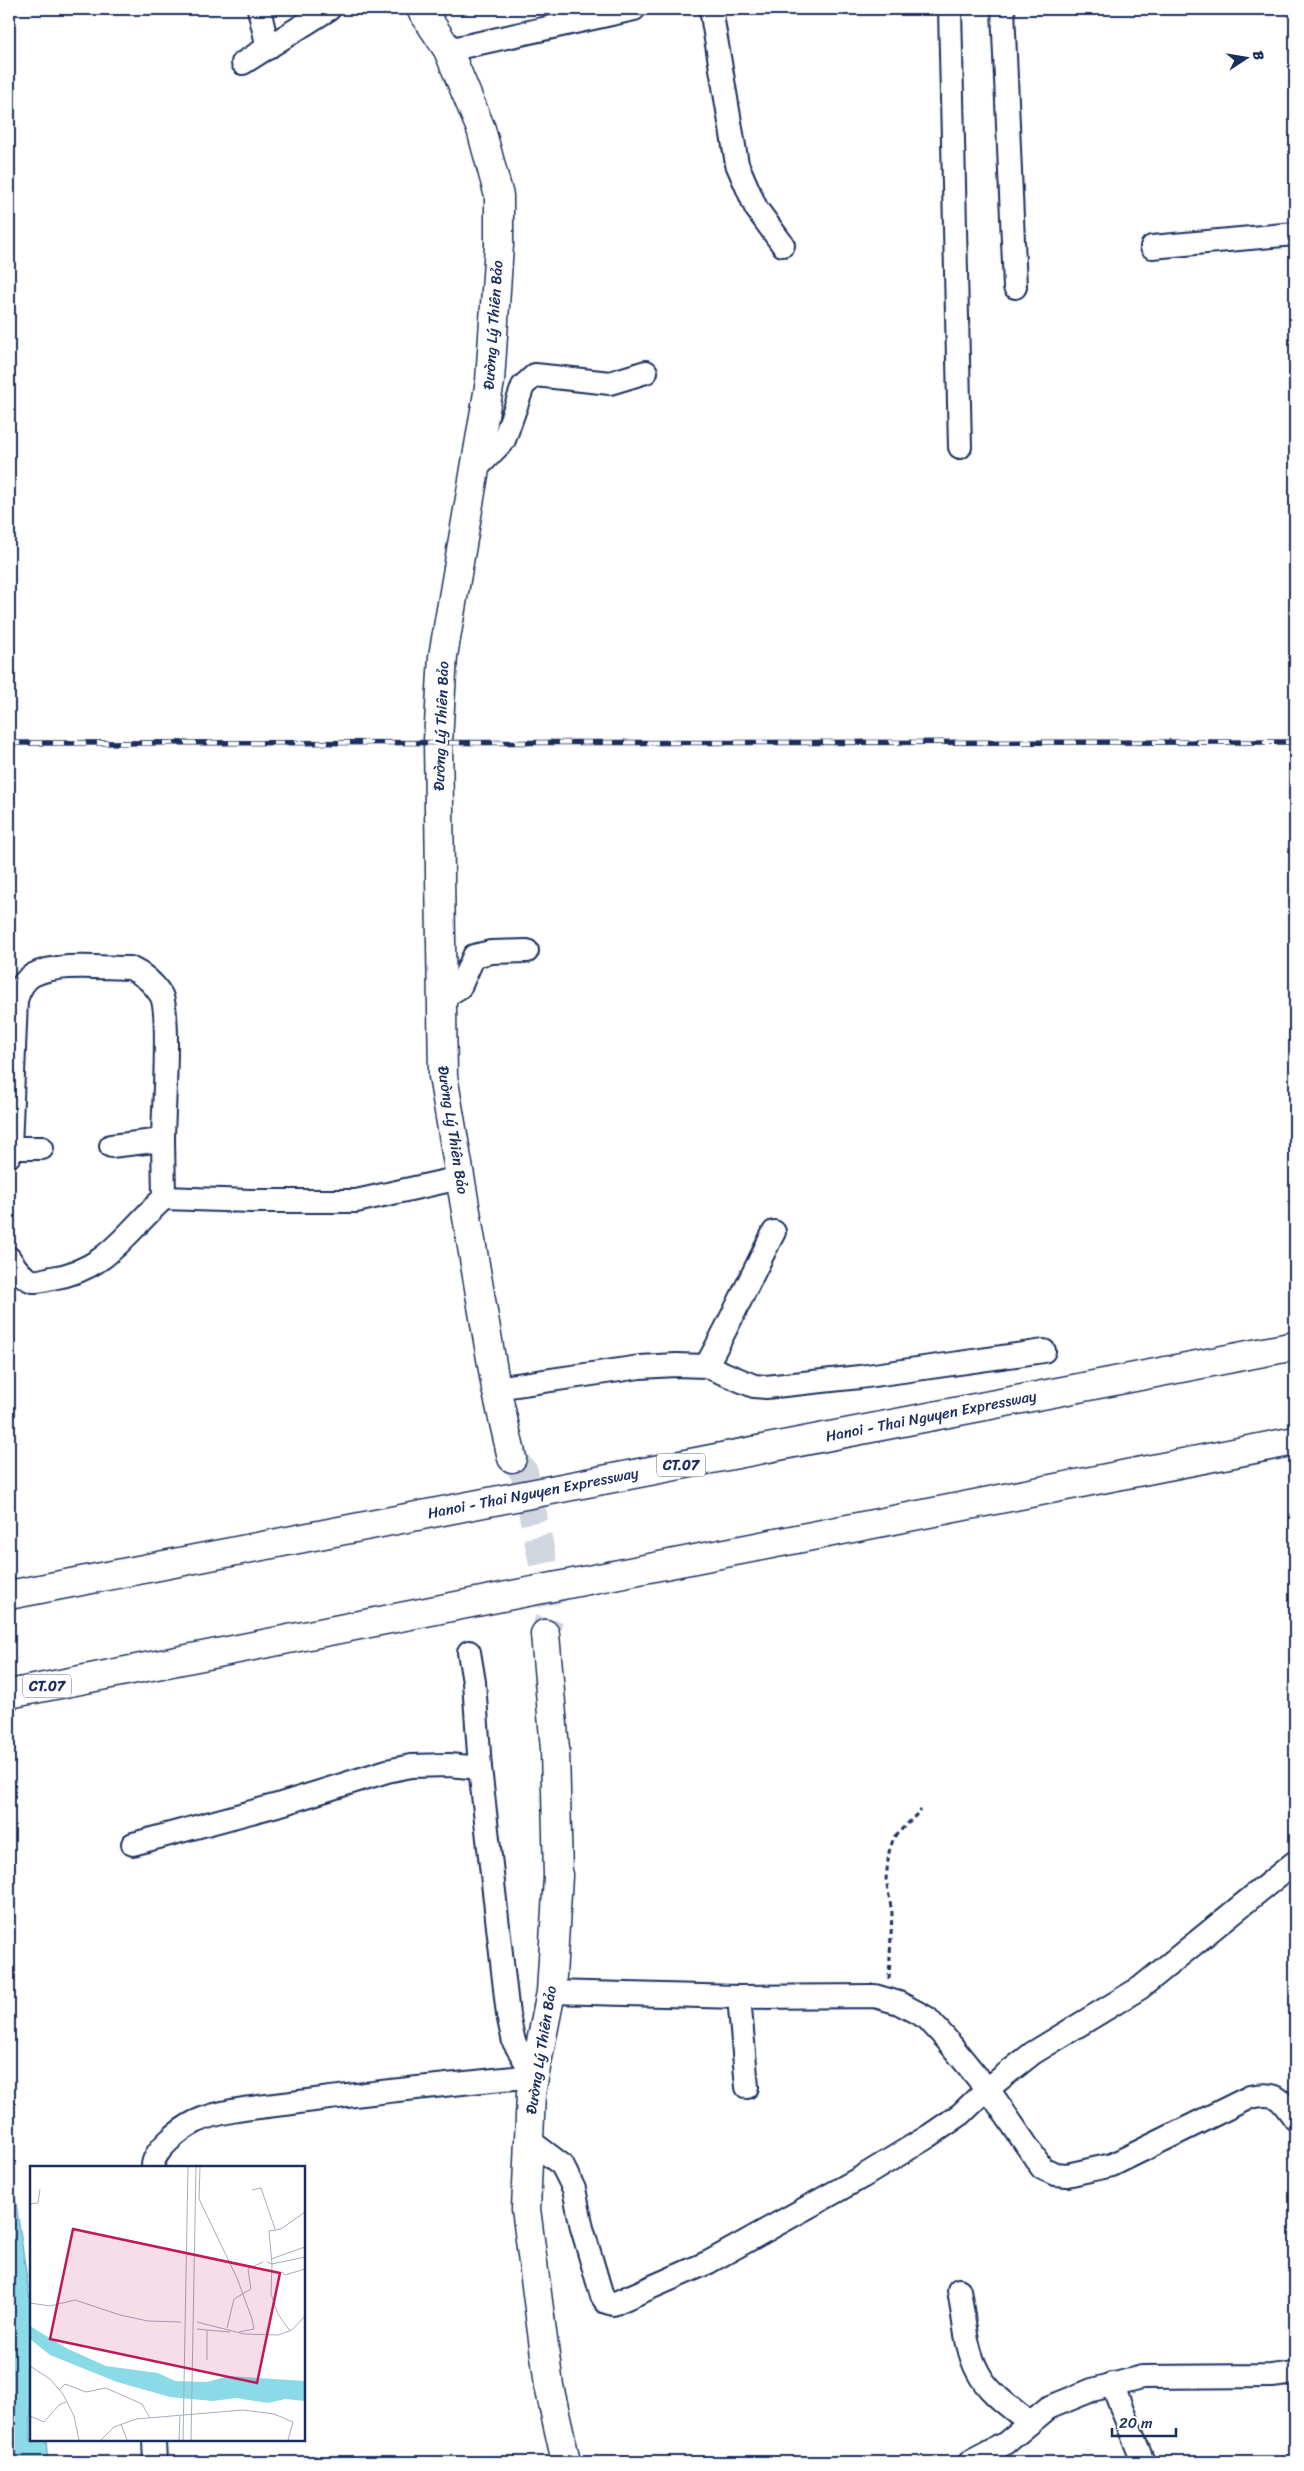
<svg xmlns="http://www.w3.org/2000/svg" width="1304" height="2471" viewBox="0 0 1304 2471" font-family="Sriracha,sans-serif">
  <rect width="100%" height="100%" fill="#fff"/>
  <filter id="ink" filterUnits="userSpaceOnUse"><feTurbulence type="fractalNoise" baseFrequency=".02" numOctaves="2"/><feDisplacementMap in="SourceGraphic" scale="10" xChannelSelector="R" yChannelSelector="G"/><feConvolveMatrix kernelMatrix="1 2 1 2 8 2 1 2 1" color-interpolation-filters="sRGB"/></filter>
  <g filter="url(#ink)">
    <!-- water -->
    <path fill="#8bdae8" stroke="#5e96b1" d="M9,2154L31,2307V2440H46L48,2462H9Z"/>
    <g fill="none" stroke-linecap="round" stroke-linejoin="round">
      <!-- major-tunnel -->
      <path stroke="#d1d5df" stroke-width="28" stroke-dasharray="28 14" stroke-linecap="butt" d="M512,1458L524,1472L552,1606L545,1634"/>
      <defs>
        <g id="minor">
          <path d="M259,9L268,48"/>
          <path d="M711,9L737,164L756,208L783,245"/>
          <path d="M950,9L960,447"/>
          <path d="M1003,9L1015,287"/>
          <path d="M448,50L634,9"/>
          <path d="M243,63L329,9"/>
          <path d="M1152,247L1295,234"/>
          <path d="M474,471L504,440L523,386L535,375L610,383L646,372"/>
          <path d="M442,998L460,987L474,956L491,952L527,951"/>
          <path d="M111,1146L163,1140L164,1198"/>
          <path d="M10,1148L16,1000C19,990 24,980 33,975C58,962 102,968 130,968C143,974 153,982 161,995C171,1013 163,1114 163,1140"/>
          <path d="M9,1156L10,1148H42"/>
          <path d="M9,1258C15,1267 22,1278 33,1281C38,1282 47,1279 52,1278C107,1270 125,1233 164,1198L251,1201H356L460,1178"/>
          <path d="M706,1366C731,1322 751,1276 774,1232"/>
          <path d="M496,1388L640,1367L676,1365L706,1366L754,1386L766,1387L860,1377L1044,1351"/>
          <path d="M133,1844L281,1804L387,1771L411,1766L449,1765L480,1768L474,1682L469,1652"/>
          <path d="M551,1992L739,1997L875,1996L899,2003L927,2018L947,2040L995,2099L1042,2168L1055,2174L1067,2175L1112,2165L1250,2097C1277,2091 1280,2098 1295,2119"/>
          <path d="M739,1997L747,2087"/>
          <path d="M529,2140L562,2165L574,2189L582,2228L602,2296L606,2302L613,2304L709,2262L862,2177L929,2136L961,2114L986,2090L1033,2053L1140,1988L1295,1862"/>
          <path d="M153,2167C152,2151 181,2129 195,2122C223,2109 262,2107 292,2103C372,2092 453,2084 534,2076L514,2042L508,2015L480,1768"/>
          <path d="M959,2290C964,2316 965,2348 978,2372C989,2394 1012,2408 1030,2423"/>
          <path d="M1112,2384L1143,2462"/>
          <path d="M154,2440L155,2462"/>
          <path d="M970,2462L1006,2443L1048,2408L1092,2390L1142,2377L1272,2376L1295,2373"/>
        </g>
        <g id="major">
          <path d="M421,9L448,50L481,129L499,196V245L490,381L443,656L438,741L443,1076L496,1388L512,1458"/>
          <path d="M545,1634L555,1749L558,1876L551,1992L531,2093L526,2209L549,2386L566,2462"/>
        </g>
        <g id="highway">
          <path d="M9,1595L1295,1346"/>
          <path d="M9,1694L1295,1441"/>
        </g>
      </defs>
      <!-- minor casing -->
      <use href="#minor" stroke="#1b2f5e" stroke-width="26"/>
      <!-- major casing -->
      <use href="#major" stroke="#1b2f5e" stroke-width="31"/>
      <!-- highway casing -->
      <use href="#highway" stroke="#1b2f5e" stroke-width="31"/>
      <!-- path -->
      <path stroke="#1b2f5e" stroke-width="3" stroke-dasharray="5 4" stroke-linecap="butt" d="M889,1979L892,1913L886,1879L889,1852L894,1837L921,1810"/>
      <!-- minor -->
      <use href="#minor" stroke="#fff" stroke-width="22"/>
      <!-- major -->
      <use href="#major" stroke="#fff" stroke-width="28"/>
      <!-- highway -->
      <use href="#highway" stroke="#fff" stroke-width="28"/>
      <defs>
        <path id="rail" d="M9,743L1295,742"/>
      </defs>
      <!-- rail casing -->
      <use href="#rail" stroke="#1b2f5e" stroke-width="5.5"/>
      <!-- rail -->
      <use href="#rail" stroke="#fff" stroke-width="4" stroke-dasharray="11" stroke-linecap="butt"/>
    </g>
  </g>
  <g text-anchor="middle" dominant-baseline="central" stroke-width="5" stroke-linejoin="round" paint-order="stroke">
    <!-- shield labels -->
    <g fill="#fff" stroke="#5f6d8e" stroke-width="1">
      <rect x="657" y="1453.5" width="48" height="23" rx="4"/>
      <rect x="23" y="1674.5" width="48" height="23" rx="4"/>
    </g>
    <g font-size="14" font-weight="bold" fill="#1b2f5e">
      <text x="681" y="1465">CT.07</text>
      <text x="47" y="1686">CT.07</text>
    </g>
    <!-- street labels -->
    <g font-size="15" fill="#1b2f5e" stroke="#fff">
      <text transform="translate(493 325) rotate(-86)">Đường Lý Thiên Bảo</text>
      <text transform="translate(441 726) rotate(-88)">Đường Lý Thiên Bảo</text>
      <text transform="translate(453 1130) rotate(81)">Đường Lý Thiên Bảo</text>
      <text transform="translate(931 1416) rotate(-11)">Hanoi - Thai Nguyen Expressway</text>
      <text transform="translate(533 1493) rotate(-11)">Hanoi - Thai Nguyen Expressway</text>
      <text transform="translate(541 2050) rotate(-81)">Đường Lý Thiên Bảo</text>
    </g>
  </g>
  <!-- overview -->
  <g transform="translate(30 2166)">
    <rect width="275" height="275" fill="#fff"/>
    <path d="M0,160L38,183L76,200L128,207L145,215L177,216L199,210L275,215V235L255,233L238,237L206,232L183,235L140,231L87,216L20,189L0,173Z" fill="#8bdae8"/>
    <path fill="none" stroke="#a4acbf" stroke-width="1" d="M170,1L169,33L207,112L222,153L224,163L209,166M222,24L231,22L245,63M0,38L8,37L10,23M275,46L251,63L239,65L242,98L275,91M241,93L275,81M237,96L242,98L241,128L248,148L260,165M252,106L255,109L275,103M0,137L20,140L45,134L90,149L118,155L151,156M167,156L214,168L248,169L262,164L275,150M197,162L204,133L221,123L218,103L233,96M167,163L177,164V194M177,164L200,166M0,200L20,213L33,228L44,250L49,274M30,223L35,218L56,226L76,222L112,238L120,252M0,250L14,256L29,239L36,236M91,258L97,274M71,274L84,261L106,253L213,244L244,248L263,256L258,274M149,274L150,250M153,274L158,1M161,274L166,1"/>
    <path fill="#c2185b" fill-opacity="0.15" stroke="#c2185b" stroke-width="2.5" d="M43,63L250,107L227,217L20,173Z"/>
    <rect width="275" height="275" fill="none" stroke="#1b2f5e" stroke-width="2.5"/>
  </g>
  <!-- margin -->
  <rect width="1304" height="2471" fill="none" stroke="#fff" stroke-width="30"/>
  <rect x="15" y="15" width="1274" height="2441" fill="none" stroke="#1b2f5e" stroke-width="2" filter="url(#ink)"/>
  <!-- north arrow -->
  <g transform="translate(1246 58) rotate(78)" stroke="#ffffff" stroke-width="4" paint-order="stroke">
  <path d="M0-4L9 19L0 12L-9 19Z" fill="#1b2f5e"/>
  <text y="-8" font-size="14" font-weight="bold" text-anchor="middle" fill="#1b2f5e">B</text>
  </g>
  <!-- scale -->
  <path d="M1112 2428v8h64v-8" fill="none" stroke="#1b2f5e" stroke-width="2.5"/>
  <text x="1119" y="2428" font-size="15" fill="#1b2f5e" stroke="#ffffff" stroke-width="4" paint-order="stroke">20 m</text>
</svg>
